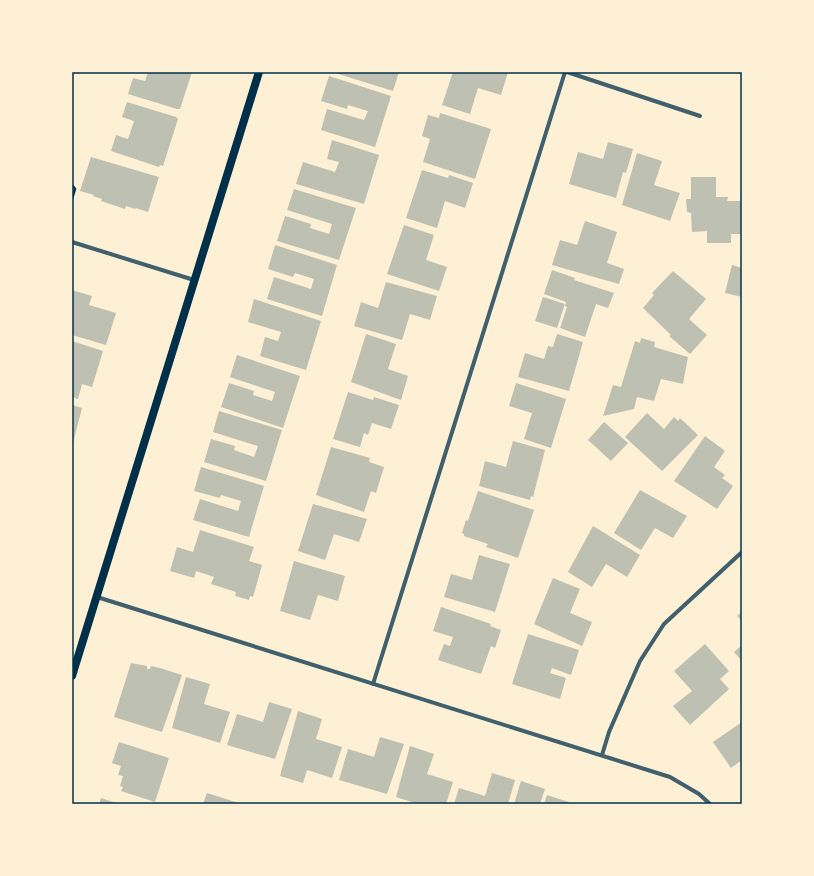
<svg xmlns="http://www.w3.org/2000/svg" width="814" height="876" viewBox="0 0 814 876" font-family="'IBM Plex Sans',sans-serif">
  <rect width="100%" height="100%" fill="#fdf0d5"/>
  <!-- building -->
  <g fill="#bec0b2">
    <path d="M148,72H192L180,109H177L128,94L133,78L145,81Z"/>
    <path d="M332,72H399L393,91Z"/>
    <path d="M453,72H508L501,95L478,88L470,114L442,105Z"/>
    <path d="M329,76L391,96L375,147L321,130L327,109L364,120L368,111L348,105L347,109L321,101Z"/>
    <path d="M127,102L176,117L178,119L163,166L160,165L159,167L111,151L116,135L128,139L134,121L122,117Z"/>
    <path d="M440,113L491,129L475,179L423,162L430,139L422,136L428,115L439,118Z"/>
    <path d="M332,140L379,155L364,204L296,184L303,162L335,172L339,162L327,159Z"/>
    <path d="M608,142L633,149L626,173L623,172L616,198L569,184L578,152L603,159Z"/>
    <path d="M637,153L662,161L654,185L680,193L670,221L622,205Z"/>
    <path d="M91,157L159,177L148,212L136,208L135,209L126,206L125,209L101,201L102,199L93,196L94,195L80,191Z"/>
    <path d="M422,170L448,178L449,175L473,183L465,208L445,201L437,228L406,218Z"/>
    <path d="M691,177H716V197H728L727,201H742V234H731V243H707V231L692,232L691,213L687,212L686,199H691Z"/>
    <path d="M294,189L356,208L339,260L277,241L285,216L311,224L310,228L329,234L332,224L287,210Z"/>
    <path d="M585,221L617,232L607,263L624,269L619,284L552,265L560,240L577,245Z"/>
    <path d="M404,225L434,235L426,260L447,267L439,291L387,274Z"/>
    <path d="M275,245L337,265L322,316L267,299L274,277L311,289L314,279L295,273L293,277L268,269Z"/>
    <path d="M732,265L742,268V297L725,293Z"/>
    <path d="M552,270L575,278L574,280L614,293L608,308L596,304L585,337L560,328L567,307L565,306L566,302L544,294Z"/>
    <path d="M673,271L706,299L689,319L707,335L690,354L669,336L671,335L643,308L654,295L652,293Z"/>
    <path d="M386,282L437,296L430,320L410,314L402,340L354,326L361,302L378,308Z"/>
    <path d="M72,290L92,296L89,305L116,313L106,345L72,335Z"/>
    <path d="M543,297L565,304L557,328L535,321Z"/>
    <path d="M254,299L321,321L306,370L260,356L265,337L278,341L281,332L248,322Z"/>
    <path d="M366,334L396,344L388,369L408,376L401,400L351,382Z"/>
    <path d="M557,334L583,342L569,391L518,377L525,353L544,359L548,346L553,347Z"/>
    <path d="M641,338L655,342L654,347L688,357L683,384L661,379L654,401L637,397L634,409L603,416L613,385L621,387L635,341L640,343Z"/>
    <path d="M72,341L103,351L92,387L82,384L78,399L72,397Z"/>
    <path d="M237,355L300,376L283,428L221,407L229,383L254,391L253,395L272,401L275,392L230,377Z"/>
    <path d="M516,383L566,399L551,448L524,439L532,413L509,406Z"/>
    <path d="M348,392L373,400L374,397L399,405L391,429L372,423L368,435L364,433L360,447L333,439Z"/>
    <path d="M72,405L82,408L72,447Z"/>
    <path d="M219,411L282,430L266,481L204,462L211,439L235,446L234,450L254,457L258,446L213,432Z"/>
    <path d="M647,413L664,429L674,417L678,421L680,418L698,435L662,471L625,437Z"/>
    <path d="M604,422L628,443L611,461L588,440Z"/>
    <path d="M705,436L725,451L714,467L725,475L722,478L733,486L717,509L674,481Z"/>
    <path d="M513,441L545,450L533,497L531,496L530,500L479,486L485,461L506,467Z"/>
    <path d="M331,447L370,458L369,462L384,467L376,493L371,491L364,512L316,495Z"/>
    <path d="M201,467L264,486L249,537L193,520L200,499L238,511L241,501L221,495L220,498L194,491Z"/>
    <path d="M640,490L687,516L673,538L655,528L641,550L614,533Z"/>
    <path d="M478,491L534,510L518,558L486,547L488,544L464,536V534L462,533L466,520L468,521Z"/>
    <path d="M313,504L367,519L359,542L334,534L325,560L298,551Z"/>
    <path d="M593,526L640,555L627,577L606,564L592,587L568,572Z"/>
    <path d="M200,530L254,547L249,561L262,565L253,597L250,596L249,600L235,596L236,592L211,584L214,577L196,571L194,578L170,571L177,547L193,552Z"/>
    <path d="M479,555L510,564L495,612L444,597L451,574L472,580Z"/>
    <path d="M294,561L345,576L338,601L318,595L310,620L280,611Z"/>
    <path d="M553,578L580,589L570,613L592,622L582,646L534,624Z"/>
    <path d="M441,607L491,624L490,626L501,630L495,648L491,646L481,674L438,660L444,644L450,646L453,637L433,631Z"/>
    <path d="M742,612V621L737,616Z"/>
    <path d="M528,634L579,650L571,675L552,668L550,673L566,678L560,699L512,684Z"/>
    <path d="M705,644L729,671L720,679L729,689L690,725L673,706L692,691L674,671Z"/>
    <path d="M742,645V661L734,652Z"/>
    <path d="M131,663L147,666V669H150L151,666L160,668L182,675L162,732L114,717Z"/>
    <path d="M186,677L210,684L204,704L230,712L220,743L172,728Z"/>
    <path d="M269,702L292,709L275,759L227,745L237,714L263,722Z"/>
    <path d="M298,711L322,719L316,739L342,747L332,778L307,770L303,783L280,776Z"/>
    <path d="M742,722V760L731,768L713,742Z"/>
    <path d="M380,737L404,744L387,794L339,780L348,749L374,757Z"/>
    <path d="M119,742L169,758L155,802L121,791L123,787L120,786L123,776L118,775L121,766L112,763Z"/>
    <path d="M410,746L434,754L427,774L453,782L446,804H418L396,797Z"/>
    <path d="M492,773L515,780L508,804H454L459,788L485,796Z"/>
    <path d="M521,781L545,789L540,804H514Z"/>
    <path d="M207,793L242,804H203Z"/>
    <path d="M547,795L569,802V804H544Z"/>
    <path d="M101,798L119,804H99Z"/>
  </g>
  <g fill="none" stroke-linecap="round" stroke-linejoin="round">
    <!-- path -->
    <path stroke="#003049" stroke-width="2.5" d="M72,185L75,189L72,199"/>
    <!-- minor -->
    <g stroke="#3f606c" stroke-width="4">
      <path d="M567,72L700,116"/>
      <path d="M72,242L194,280"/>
      <path d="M97,597L670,777L699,794L710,804"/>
      <path d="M373,684L565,72"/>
      <path d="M602,755L609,732L640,661L664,624L742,552"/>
    </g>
    <!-- secondary -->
    <path stroke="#003049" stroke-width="8" d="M72,676L259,72"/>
  </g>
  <!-- border -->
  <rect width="814" height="876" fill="none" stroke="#fdf0d5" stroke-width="146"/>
  <rect x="73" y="73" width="668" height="730" fill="none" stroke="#003049" stroke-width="1.5"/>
</svg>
